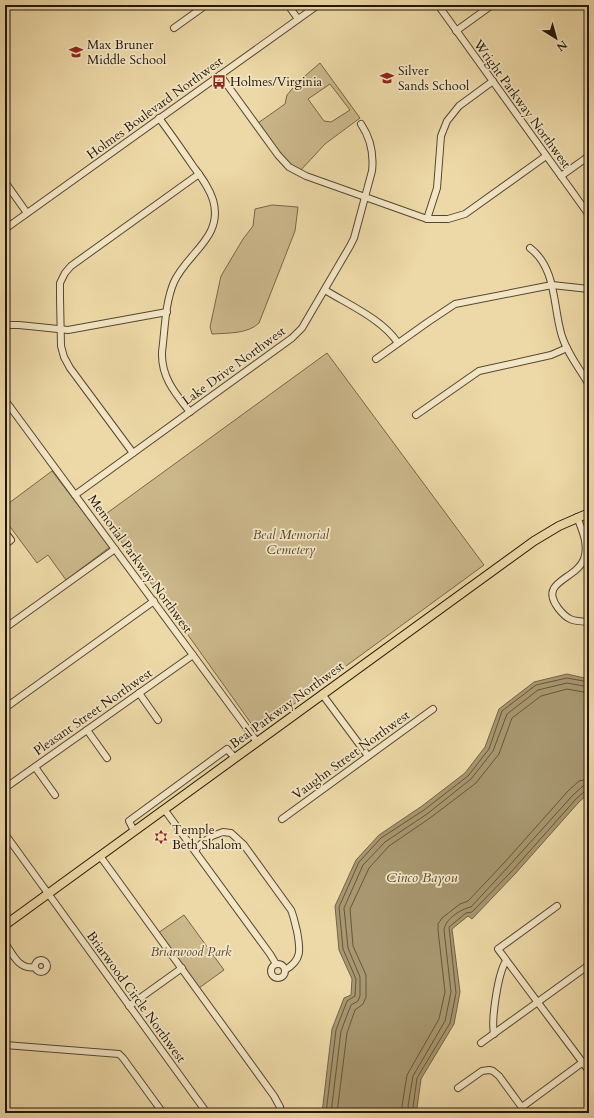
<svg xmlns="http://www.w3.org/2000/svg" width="594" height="1118" viewBox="0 0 594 1118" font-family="Cardo,serif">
  <rect width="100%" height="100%" fill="#edd9a7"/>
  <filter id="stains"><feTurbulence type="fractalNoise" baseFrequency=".005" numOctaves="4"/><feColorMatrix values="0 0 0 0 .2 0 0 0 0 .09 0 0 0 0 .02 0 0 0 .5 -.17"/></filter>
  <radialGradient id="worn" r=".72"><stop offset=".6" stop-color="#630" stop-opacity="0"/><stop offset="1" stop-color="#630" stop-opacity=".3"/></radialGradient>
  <!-- green -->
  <g fill="#cbb88b" stroke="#776748" fill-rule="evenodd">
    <path d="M320,63L360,118L325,144L300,171C281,159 271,141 258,123L285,104L287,95L298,82ZM330,84L350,110L331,122L324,121L308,99Z"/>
    <path d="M272,205L298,207L295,231L259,323C248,334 227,333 212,334L210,327L221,276L243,239L253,226L255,209Z"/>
    <path d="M327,353L484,565L264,726L259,728L253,726L103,516Z"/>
    <path d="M52,471L110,547L66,580L48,555L37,563L5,520V506Z"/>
    <path d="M184,915L224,970L199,988L158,933Z"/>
  </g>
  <!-- water -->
  <path fill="#a89770" stroke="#736345" d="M567,674L589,679V793L579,802L515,874L472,919L468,916L452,929L460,992L454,1024L421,1079L417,1108L422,1113H322L332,1029L344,998L351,995L352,979L339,950L335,906L356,860L379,835L422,806L465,773L485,747L499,709L534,682Z"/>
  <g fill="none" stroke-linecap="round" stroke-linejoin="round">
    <!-- shore -->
    <g stroke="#66563a" stroke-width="1">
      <path d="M326,1113L336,1030L347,1001L355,996L356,979L343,949L339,907L359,862L381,838L424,810L468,776L489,749L502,711L536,685L567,678L589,682"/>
      <path d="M331,1113L341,1031L351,1005L358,1001L360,996V977L348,948L344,908L363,865L385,842L427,814L471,779L493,751L507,714L538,690L567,683L589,687"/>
      <path d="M337,1113L347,1033L355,1010L363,1004L366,997V975L353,946L350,909L369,868L389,846L430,818L476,783L499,754L512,718L541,696L567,689L589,693"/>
      <path d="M403,1113L402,1106L407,1075L439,1019L445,992L438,930V924L442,918L460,904L468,901L504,863L568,791L579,781L589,779"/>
      <path d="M410,1113L408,1106L413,1076L445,1021L451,992L444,930C445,919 461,909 471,907L508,867L573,795L583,786L589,785"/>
      <path d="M416,1113L413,1107L417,1078L450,1023L456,993L449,927L466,913L472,912L512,871L576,799L585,791L589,790"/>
    </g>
    <defs>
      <g id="minor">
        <path d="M288,5L298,19"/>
        <path d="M438,5L589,215"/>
        <path d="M174,28L206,5"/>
        <path d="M456,31L492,5"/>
        <path d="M220,75L278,155L289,167L306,176L427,219H448L465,214L546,156"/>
        <path d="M159,118C171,134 182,150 193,166C201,177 209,187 213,200C224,237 187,253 174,282C165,303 165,329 162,352C161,377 175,393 190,412"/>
        <path d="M561,176L589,156"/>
        <path d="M5,182L27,213"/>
        <path d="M427,219L437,188L441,136L447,121L459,106L493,81"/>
        <path d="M5,229L318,5"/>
        <path d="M530,248C556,268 553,304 561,333C566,352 580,369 589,385"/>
        <path d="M325,290C349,305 382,319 398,343"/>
        <path d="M5,325H19L68,330L167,312"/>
        <path d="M376,359L428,322L455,304L552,285L589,289"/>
        <path d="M5,400L257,742"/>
        <path d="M416,415L479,371L551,355L567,348"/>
        <path d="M133,453L70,368L64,357L61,346L60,298V283L65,273L71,266L199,174"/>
        <path d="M75,495L292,338L302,328L350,246L354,238L372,171C374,154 371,139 361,124"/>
        <path d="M577,517C582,530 589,544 584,559C576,580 538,581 558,608C568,621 573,621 589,622"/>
        <path d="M5,532L11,540L5,545"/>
        <path d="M5,628L115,549"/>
        <path d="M139,693L158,720"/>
        <path d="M322,694L368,756"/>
        <path d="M5,708L154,601"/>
        <path d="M87,730L107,758"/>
        <path d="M35,767L55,795"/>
        <path d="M5,788L193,655"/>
        <path d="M164,809L270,954L276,964"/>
        <path d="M282,819L433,709"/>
        <path d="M134,831L129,821L227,749L235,758"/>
        <path d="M5,834L207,1113"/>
        <path d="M195,850L202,843L212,836L223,832L231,833L244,845L291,910C294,917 295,924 297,931C300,948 303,960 285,970"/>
        <path d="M100,856L274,1096L280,1107L281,1113"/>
        <path d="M557,906L498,949L589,1071"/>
        <path d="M5,943C13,955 19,970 35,967"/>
        <circle cx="41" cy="966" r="6"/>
        <circle cx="278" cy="971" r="7"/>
        <path d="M129,1006L182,968"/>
        <path d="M494,1034C491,1020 498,973 506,961"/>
        <path d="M481,1043L589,965"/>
        <path d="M5,1045L119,1054L123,1058L163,1113"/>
        <path d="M458,1088L482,1071L489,1070L493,1071L499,1076L526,1113"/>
        <path d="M522,1107L583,1062"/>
      </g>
      <path id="major" d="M5,925L534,541L559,526L589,513"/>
    </defs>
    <!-- minor casing -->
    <use href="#minor" stroke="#56472e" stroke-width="8"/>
    <!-- major casing -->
    <use href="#major" stroke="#231605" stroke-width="10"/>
    <!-- minor -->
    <use href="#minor" stroke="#f3e6c6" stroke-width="6"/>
    <!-- major -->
    <use href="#major" stroke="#edd9a7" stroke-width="8"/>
  </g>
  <!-- icons -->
  <defs>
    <symbol id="school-bare" viewBox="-9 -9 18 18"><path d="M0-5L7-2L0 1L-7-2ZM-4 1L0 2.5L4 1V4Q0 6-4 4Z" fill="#8f2418" stroke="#f3e6c6" stroke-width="2.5" paint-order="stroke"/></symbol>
    <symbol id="bus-bare" viewBox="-9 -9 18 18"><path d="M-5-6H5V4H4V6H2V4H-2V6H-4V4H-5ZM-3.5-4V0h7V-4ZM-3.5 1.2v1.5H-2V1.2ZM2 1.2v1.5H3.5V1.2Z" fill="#8f2418" stroke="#f3e6c6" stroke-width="2.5" paint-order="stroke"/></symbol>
    <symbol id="synagogue-bare" viewBox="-9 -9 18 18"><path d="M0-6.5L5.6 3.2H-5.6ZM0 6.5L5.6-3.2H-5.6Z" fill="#8f2418" stroke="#f3e6c6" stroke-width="2.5" paint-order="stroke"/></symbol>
  </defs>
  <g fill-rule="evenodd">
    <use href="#school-bare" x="66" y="42" width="20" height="20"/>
    <use href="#school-bare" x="377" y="68" width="20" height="20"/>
    <use href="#bus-bare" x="209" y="72" width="20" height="20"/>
    <use href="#synagogue-bare" x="151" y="827" width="20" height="20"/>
  </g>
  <g text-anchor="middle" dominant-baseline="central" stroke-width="3.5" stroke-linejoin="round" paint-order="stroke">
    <!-- poi labels -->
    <g font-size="13" fill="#231605" stroke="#f3e6c6" text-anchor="start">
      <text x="87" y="45">Max Bruner<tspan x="87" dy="15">Middle School</tspan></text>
      <text x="398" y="71">Silver<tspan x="398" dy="15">Sands School</tspan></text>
      <text x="230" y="82">Holmes/Virginia</text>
      <text x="172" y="830">Temple<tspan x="172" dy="15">Beth Shalom</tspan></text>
    </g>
    <!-- street labels -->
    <g font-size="13" fill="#231605" stroke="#f3e6c6">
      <text transform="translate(522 104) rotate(54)">Wright Parkway Northwest</text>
      <text transform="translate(155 108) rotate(-36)">Holmes Boulevard Northwest</text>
      <text transform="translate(234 366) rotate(-36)">Lake Drive Northwest</text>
      <text transform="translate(140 564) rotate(54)">Memorial Parkway Northwest</text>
      <text transform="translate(287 705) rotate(-36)">Beal Parkway Northwest</text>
      <text transform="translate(93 712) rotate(-35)">Pleasant Street Northwest</text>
      <text transform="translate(351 755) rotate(-36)">Vaughn Street Northwest</text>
      <text transform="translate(136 997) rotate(54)">Briarwood Circle Northwest</text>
    </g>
    <!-- park labels -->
    <g font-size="13" font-style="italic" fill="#55472d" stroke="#f3e6c6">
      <text x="291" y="535">Beal Memorial<tspan x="291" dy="15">Cemetery</tspan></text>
      <text x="191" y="952">Briarwood Park</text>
    </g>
    <!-- water labels -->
    <g font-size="14" font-style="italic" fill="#584a30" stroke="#f3e6c6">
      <text x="422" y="877">Cinco Bayou</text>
    </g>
  </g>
  <!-- margin -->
  <rect width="594" height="1118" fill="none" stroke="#edd9a7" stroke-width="20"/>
  <rect x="6" y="6" width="582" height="1106" fill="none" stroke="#231605" stroke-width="2"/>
  <rect x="10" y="10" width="574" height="1098" fill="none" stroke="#231605"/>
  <!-- north arrow -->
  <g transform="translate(556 38) rotate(143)" stroke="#f3e6c6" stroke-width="3" paint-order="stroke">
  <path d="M0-3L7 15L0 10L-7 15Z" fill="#231605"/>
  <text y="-6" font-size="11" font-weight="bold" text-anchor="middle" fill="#231605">N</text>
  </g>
  <rect width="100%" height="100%" filter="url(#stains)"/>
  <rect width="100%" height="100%" fill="url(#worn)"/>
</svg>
